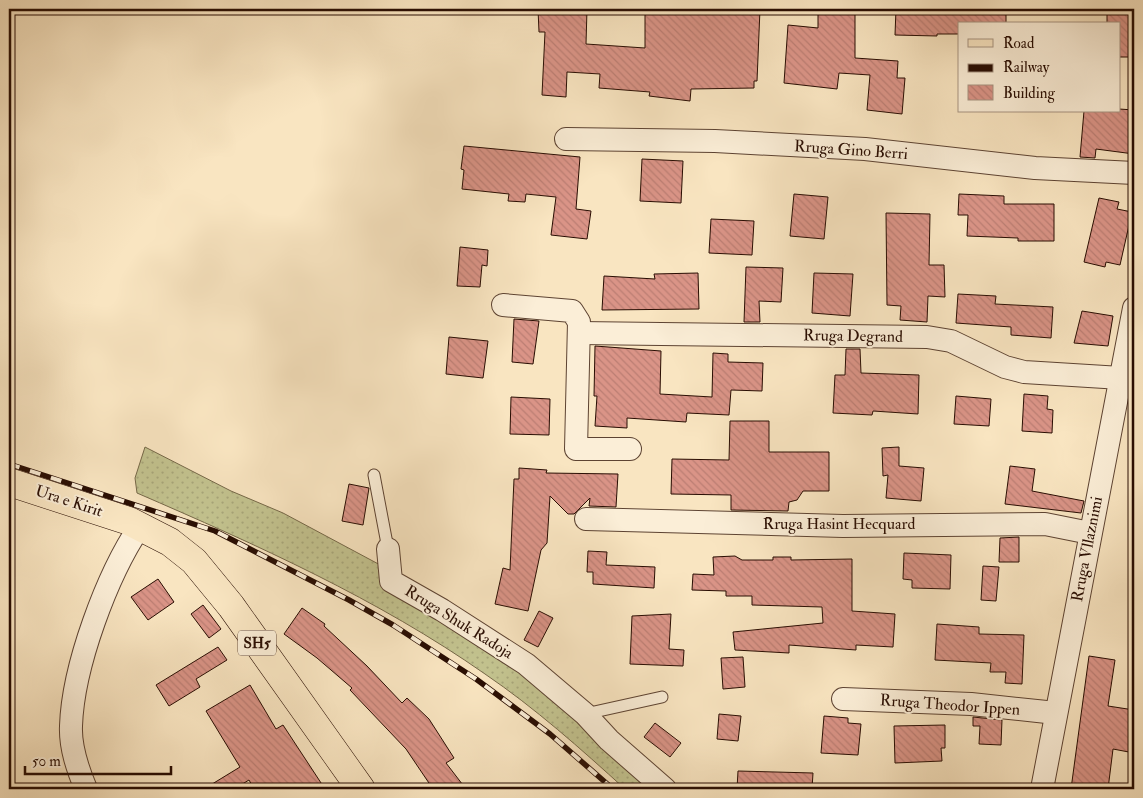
<svg xmlns="http://www.w3.org/2000/svg" width="1143" height="798" viewBox="0 0 1143 798" font-family="'IM FELL Double Pica',serif">
  <defs>
    <pattern id="grass-dots" width="8" height="8" patternUnits="userSpaceOnUse" patternTransform="scale(1.25)"><rect width="8" height="8" fill="#c3c38f"/><path d="M2 2h.1M6 6h.1" fill="none" stroke="#a8a67a" stroke-width="1.8" stroke-linecap="round"/></pattern>
    <pattern id="building-back-hatch" width="6" height="6" patternUnits="userSpaceOnUse" patternTransform="scale(1.25)"><rect width="6" height="6" fill="#da9487"/><path d="M-1 5l2 2M0 0l6 6M5-1l2 2" fill="none" stroke="#bb7e73"/></pattern>
  </defs>
  <rect width="100%" height="100%" fill="#f9e5c1"/>
  <filter id="stains"><feTurbulence type="fractalNoise" baseFrequency=".004" numOctaves="4"/><feColorMatrix values="0 0 0 0 .2 0 0 0 0 .09 0 0 0 0 .02 0 0 0 .5 -.17"/></filter>
  <radialGradient id="worn" r=".72"><stop offset=".6" stop-color="#630" stop-opacity="0"/><stop offset="1" stop-color="#630" stop-opacity=".3"/></radialGradient>
  <!-- grass -->
  <path fill="url(#grass-dots)" stroke="#766848" d="M145,447L231,491L283,513L384,567L531,677L656,789H625C581,749 535,708 485,674C378,599 257,545 137,493L135,478Z"/>
  <!-- building -->
  <g fill="url(#building-back-hatch)" stroke="#290d02">
    <path d="M538,9H587L586,44L645,48V9H760L757,81H754V88L691,89L690,101L649,96L650,92L599,88L600,74L567,72L566,97L542,95L545,32H539Z"/>
    <path d="M818,9H855V58L898,61L897,78H905L902,114L867,110L870,75L839,73L837,89L784,83L788,25L818,28Z"/>
    <path d="M896,9H1006V24H959V34H937V36L895,35Z"/>
    <path d="M1107,9H1134V57H1119V24H1107Z"/>
    <path d="M1119,109L1134,110V154L1096,149L1095,158L1080,157L1084,111H1119Z"/>
    <path d="M464,146L580,157L576,209L591,211L587,239L551,235L556,197L526,194L525,202L508,201L509,194L462,189L464,170L461,169Z"/>
    <path d="M642,159L683,161L681,203L640,201Z"/>
    <path d="M794,194L828,197L824,239L790,236Z"/>
    <path d="M959,194L1004,196V204H1054V241H1018V238L967,236L968,215H958Z"/>
    <path d="M1099,198L1119,202L1117,209L1132,212L1120,265L1106,262L1105,267L1084,262Z"/>
    <path d="M886,213L930,214L929,265H944L945,297L928,296L927,322L900,320L901,306L887,305Z"/>
    <path d="M711,219L754,221L752,255L709,253Z"/>
    <path d="M460,247L488,250L487,266L482,265L480,287L457,286Z"/>
    <path d="M746,267L783,268L781,302L759,301L760,322H744Z"/>
    <path d="M698,273L699,309L602,310L604,276L655,279L654,274Z"/>
    <path d="M814,273L853,274L850,316L812,313Z"/>
    <path d="M958,294L996,296L995,304L1053,307L1051,338L1011,335V327L956,323Z"/>
    <path d="M1082,311L1113,316L1108,346L1074,343Z"/>
    <path d="M514,319L539,321L533,364L512,362Z"/>
    <path d="M449,337L488,341L483,378L446,374Z"/>
    <path d="M595,346L661,351L660,394L712,397L713,353L728,354V362L763,363L762,391L731,390L729,415L687,413L686,422L627,418V428L595,426L597,396H594Z"/>
    <path d="M846,349H860L861,373L919,375L918,414L873,411L872,415L833,413L835,375H845Z"/>
    <path d="M1024,394L1048,396L1047,409L1053,410L1052,433L1022,431Z"/>
    <path d="M956,396L991,399L989,426L954,424Z"/>
    <path d="M511,397L550,399L549,435L510,434Z"/>
    <path d="M730,421H769V452H829V491H803L797,500L789,502L788,511L731,510V495L671,494L672,459L729,460Z"/>
    <path d="M899,447V466L924,468L921,501L886,498L888,475L883,476L882,448Z"/>
    <path d="M1010,466L1035,469L1032,491L1084,501L1081,513L1005,504Z"/>
    <path d="M519,468L547,470L546,473L618,474L616,507L589,506L590,498L574,514H568L550,496L547,543L541,550L528,611L495,604L503,568L510,570L514,479H519Z"/>
    <path d="M349,484L369,488L363,525L342,521Z"/>
    <path d="M1019,537V562H999L1000,538Z"/>
    <path d="M588,551L607,552L606,565L655,567L654,588L593,584V572H587Z"/>
    <path d="M904,553L951,555L950,589L912,588V580L903,579Z"/>
    <path d="M735,556L742,560H773V557H791V560L852,559V611L895,614L893,647L856,645V650L789,645V653L735,650L733,632L823,623L822,607L752,605V596H726V591L692,590L693,574L714,575L713,557Z"/>
    <path d="M983,566L999,567L996,601L981,600Z"/>
    <path d="M158,579L174,602L148,620L131,597Z"/>
    <path d="M203,605L221,629L209,638L191,614Z"/>
    <path d="M302,608L325,624L324,626L367,666L402,703L407,698L429,719L454,758L446,763L466,789H433L406,749L350,690L352,688L317,658L284,634Z"/>
    <path d="M539,611L553,618L538,647L524,640Z"/>
    <path d="M671,614L669,649L684,650L683,666L630,664L632,616Z"/>
    <path d="M937,624L979,627V634L1024,635L1022,684L1005,683L1006,672H990L991,663L935,660Z"/>
    <path d="M218,647L227,660L196,679L200,687L169,706L156,685Z"/>
    <path d="M1089,656L1115,660L1108,706L1134,710V753L1113,749L1108,789H1071Z"/>
    <path d="M743,657L745,687L723,689L721,658Z"/>
    <path d="M250,685L276,729L283,725L325,789H254L249,780L234,789H204L240,767L206,711Z"/>
    <path d="M719,714L741,716L738,741L717,739Z"/>
    <path d="M824,716L848,718V723L861,724L858,755L821,753Z"/>
    <path d="M973,717L1002,720L1001,745L979,744L980,726H973Z"/>
    <path d="M655,723L681,743L670,757L644,737Z"/>
    <path d="M945,725V748H941L942,761L895,763L894,726Z"/>
    <path d="M738,771L813,773L812,789H737Z"/>
  </g>
  <g fill="none" stroke-linecap="round" stroke-linejoin="round">
    <defs>
      <g id="lane">
        <path d="M374,475L388,549"/>
        <path d="M585,714L662,697"/>
      </g>
      <g id="street">
        <path d="M566,139L715,141L865,149L1035,168L1134,173"/>
        <path d="M503,305L572,311L579,322L576,449H630"/>
        <path d="M579,333L927,337L951,341L1005,367L1024,372L1121,378"/>
        <path d="M586,519L843,526L1045,524L1090,533"/>
        <path d="M388,549L391,581L442,610L526,664L585,714L609,740L665,789"/>
        <path d="M843,699L971,704L1056,713"/>
        <path d="M86,789C78,770 70,748 71,726C73,666 107,575 140,526"/>
        <path d="M1042,789L1134,308"/>
      </g>
      <path id="primary" d="M9,482L129,521L170,542L194,561L231,606L361,789"/>
    </defs>
    <!-- lane casing -->
    <use href="#lane" stroke="#5d4332" stroke-width="13"/>
    <!-- street casing -->
    <use href="#street" stroke="#5d4332" stroke-width="24"/>
    <!-- primary casing -->
    <use href="#primary" stroke="#290d02" stroke-width="29"/>
    <!-- lane -->
    <use href="#lane" stroke="#fbeed7" stroke-width="11"/>
    <!-- street -->
    <use href="#street" stroke="#fbeed7" stroke-width="22"/>
    <!-- primary -->
    <use href="#primary" stroke="#f9e5c1" stroke-width="28"/>
    <defs>
      <path id="rail" d="M9,464L215,531L349,600L393,625L476,679L550,734L613,789"/>
    </defs>
    <!-- rail casing -->
    <use href="#rail" stroke="#290d02" stroke-width="5.5"/>
    <!-- rail -->
    <use href="#rail" stroke="#fbeed7" stroke-width="4" stroke-dasharray="11" stroke-linecap="butt"/>
  </g>
  <g text-anchor="middle" dominant-baseline="central" stroke-width="4" stroke-linejoin="round" paint-order="stroke">
    <!-- shield labels -->
    <rect fill="#fbeed7" stroke="#685042" stroke-width="1" x="238" y="630.5" width="38" height="25" rx="4"/>
    <g font-size="15" font-weight="bold" fill="#290d02">
      <text x="257" y="643">SH5</text>
    </g>
    <!-- street labels -->
    <g font-size="16" fill="#290d02" stroke="#fbeed7">
      <text transform="translate(851 150) rotate(4)">Rruga Gino Berri</text>
      <text transform="translate(853 336) rotate(1)">Rruga Degrand</text>
      <text transform="translate(69 501) rotate(18)">Ura e Kirit</text>
      <text x="839" y="524">Rruga Hasint Hecquard</text>
      <text transform="translate(1087 549) rotate(-79)">Rruga Vllaznimi</text>
      <text transform="translate(459 622) rotate(32)">Rruga Shuk Radoja</text>
      <text transform="translate(950 705) rotate(4)">Rruga Theodor Ippen</text>
    </g>
  </g>
  <!-- margin -->
  <rect width="1143" height="798" fill="none" stroke="#f9e5c1" stroke-width="30"/>
  <rect x="10" y="10" width="1123" height="778" fill="none" stroke="#290d02" stroke-width="2.5"/>
  <rect x="15" y="15" width="1113" height="768" fill="none" stroke="#290d02"/>
  <!-- legend -->
  <rect x="958" y="22" width="162" height="90" fill="#fbeed7" stroke="#a79482"/>
  <rect x="968" y="39" width="25" height="8" fill="#f9e5c1" stroke="#a79482"/>
  <text x="1003" y="48" font-size="15" fill="#290d02">Road</text>
  <rect x="968" y="64" width="25" height="8" fill="#290d02" stroke="#a79482"/>
  <text x="1003" y="72" font-size="15" fill="#290d02">Railway</text>
  <rect x="968" y="85" width="25" height="15" fill="url(#building-back-hatch)" stroke="#a79482"/>
  <text x="1003" y="98" font-size="15" fill="#290d02">Building</text>
  <!-- scale -->
  <path d="M25 766v8h146v-8" fill="none" stroke="#290d02" stroke-width="2.5"/>
  <text x="32" y="766" font-size="15" fill="#290d02" stroke="#fbeed7" stroke-width="4" paint-order="stroke">50 m</text>
  <rect width="100%" height="100%" filter="url(#stains)"/>
  <rect width="100%" height="100%" fill="url(#worn)"/>
</svg>
